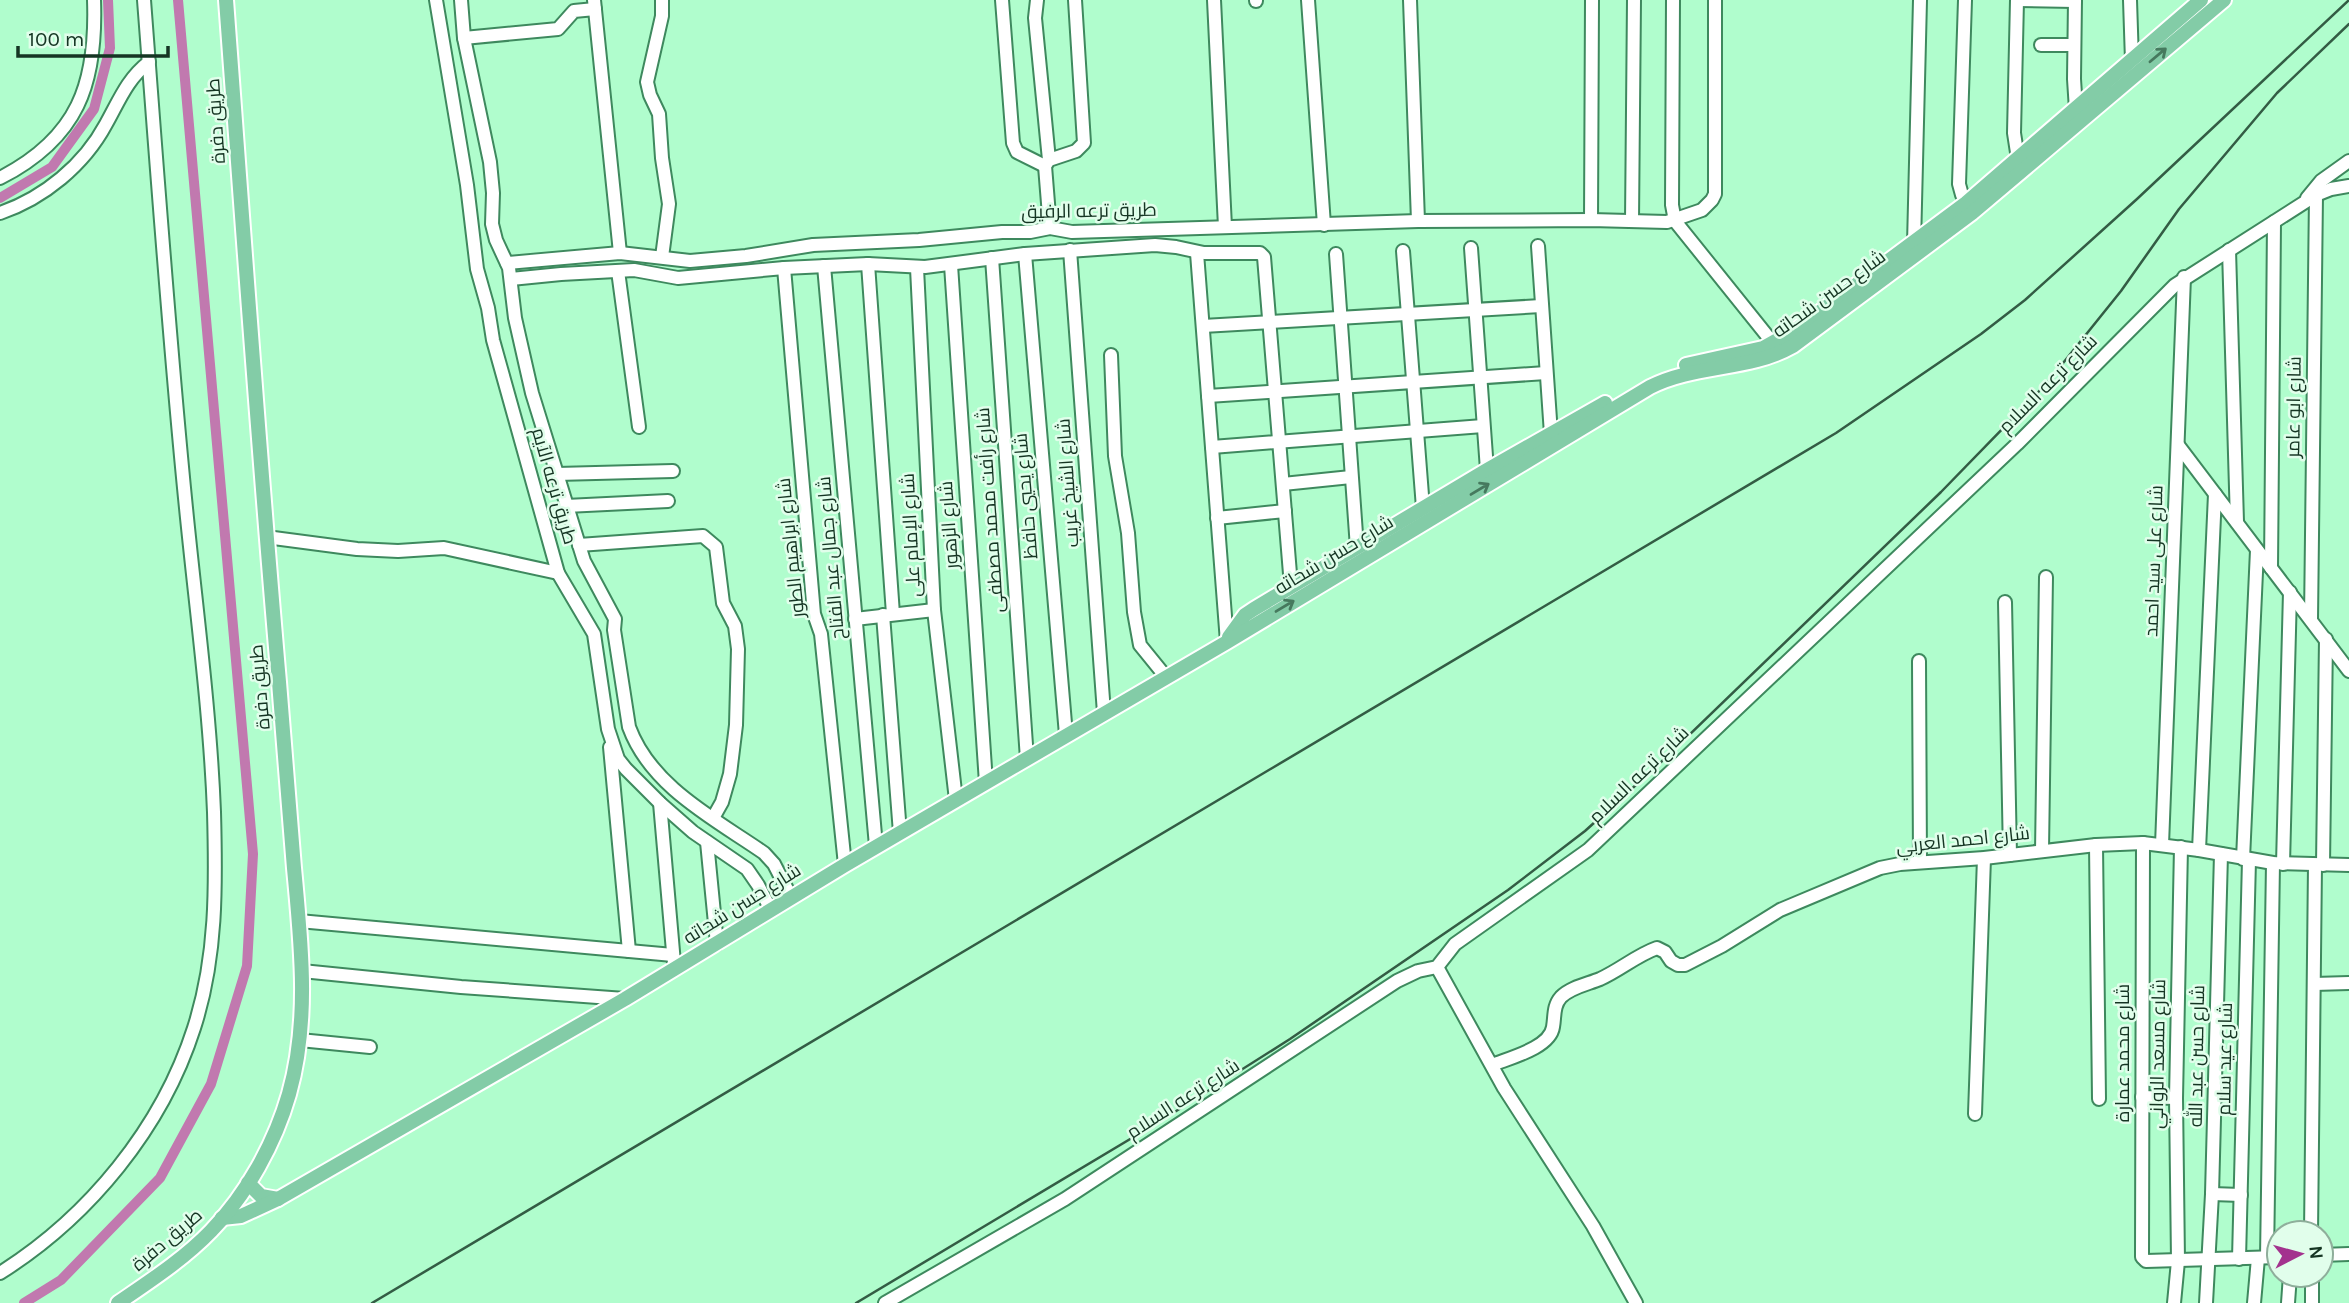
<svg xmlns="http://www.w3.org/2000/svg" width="2349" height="1303" viewBox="0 0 2349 1303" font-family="Karla,Cairo,sans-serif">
  <rect width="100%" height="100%" fill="#b0fdcd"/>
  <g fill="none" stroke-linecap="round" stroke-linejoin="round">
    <!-- canal -->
    <g stroke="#c179af" stroke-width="10">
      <path d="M0,198L52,167L94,109L110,48L108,0"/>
      <path d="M24,1303L61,1280L160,1178L211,1084L247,966L253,854L178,0"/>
    </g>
    <defs>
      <g id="minor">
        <path d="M436,0L467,185L477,269L488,308L493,340L558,573L594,634L608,729L618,759L626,769L660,803L693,832L747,869L758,885L771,910"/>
        <path d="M461,0L464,38L490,162L493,193L492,224L496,240L509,268L515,318L532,393L584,561L615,619L614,630L629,727C651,787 715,819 764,853L774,864L791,897"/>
        <path d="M594,0L620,253"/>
        <path d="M662,0V16L647,82L650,95L659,114L662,158L669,204L662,257"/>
        <path d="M1002,0L1013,143L1017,152L1045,166"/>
        <path d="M1037,0L1035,18L1049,160"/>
        <path d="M1214,0L1225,227"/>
        <path d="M1256,0V1"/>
        <path d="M1308,0L1324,225"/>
        <path d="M1410,0L1418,221"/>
        <path d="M1673,0L1672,205L1675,221L1777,348"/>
        <path d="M1965,0L1959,184L1962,195L1971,210"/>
        <path d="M2017,0L2014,133L2018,159"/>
        <path d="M2017,0L2075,1"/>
        <path d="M2075,0L2074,79L2076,110"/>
        <path d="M2130,0L2132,61"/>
        <path d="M464,38L558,29L574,11L595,9"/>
        <path d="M2041,45H2074"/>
        <path d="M0,178C78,138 97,84 94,0"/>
        <path d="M2307,198L2321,181L2349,161"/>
        <path d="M0,213C44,198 84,165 106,124C119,101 127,79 149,62"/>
        <path d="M1591,220L1592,0"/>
        <path d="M1632,221L1634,0"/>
        <path d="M1050,228L1045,166L1049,160L1076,151L1084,143L1075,0"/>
        <path d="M1914,244L1920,0"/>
        <path d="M1538,246L1551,434"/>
        <path d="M1471,248L1487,470"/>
        <path d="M1070,250L1104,713"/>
        <path d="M2229,250L2237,522"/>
        <path d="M1403,251L1423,508"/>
        <path d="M1197,253L1227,642"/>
        <path d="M1025,254L1066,735"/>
        <path d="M1336,254L1357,548"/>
        <path d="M992,258L1027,759"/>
        <path d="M507,263L620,253L690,261L746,256L813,245L919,240L1002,232H1030L1050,228L1072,232L1418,221L1591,220L1667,222L1702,210L1712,200L1715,194V0"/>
        <path d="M868,264L893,614"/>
        <path d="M951,265L986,783"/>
        <path d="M824,266L876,846"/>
        <path d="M784,268L814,614L821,634L845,865"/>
        <path d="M917,268L934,610L956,800"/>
        <path d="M618,271L639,427"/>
        <path d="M511,279L561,274L634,270L678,278L784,268L868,264L925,267L1025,254L1155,245L1176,247L1204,253H1260L1264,257L1291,586"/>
        <path d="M1203,326L1541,306"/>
        <path d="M1111,355L1115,456L1128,533L1134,612L1140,645L1166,677"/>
        <path d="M1208,396L1546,373"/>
        <path d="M2178,445L2349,671"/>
        <path d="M1212,447L1483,426"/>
        <path d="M557,474L673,471"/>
        <path d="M1283,484L1351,477"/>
        <path d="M566,506L668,501"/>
        <path d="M1217,518L1285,511"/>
        <path d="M266,537L357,549L398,551L444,548L558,573"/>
        <path d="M579,545L703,536L716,547L723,603L735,626L738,649L736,725L730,774L722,802L713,818"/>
        <path d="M2271,568L2274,222"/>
        <path d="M2005,602L2010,855"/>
        <path d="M883,615L900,833"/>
        <path d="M855,619L934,610"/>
        <path d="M2311,620L2316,195"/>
        <path d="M1919,661L1920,862"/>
        <path d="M610,747L629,951"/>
        <path d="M660,803L674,963"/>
        <path d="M707,842L717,944"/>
        <path d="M2143,843L2142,1257L2146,1261L2279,1257"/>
        <path d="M2096,845L2099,1099"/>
        <path d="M2162,845L2184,277"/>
        <path d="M2199,850L2215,494"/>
        <path d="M2042,851L2046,577"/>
        <path d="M2243,859L2257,550"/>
        <path d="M2283,864L2290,592"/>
        <path d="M2323,865L2326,639"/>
        <path d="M299,921L673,955"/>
        <path d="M1437,967L1504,1088L1593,1226L1636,1303"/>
        <path d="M302,971L461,987L625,999"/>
        <path d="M2314,984L2349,983"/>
        <path d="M300,1040L370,1047"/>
        <path d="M1492,1065C1509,1058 1550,1048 1553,1027C1555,1016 1553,1006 1561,997C1571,987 1588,984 1600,979C1620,970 1637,955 1657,948L1665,952L1671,961L1678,965H1685L1722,946L1780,910L1880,868L1900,864L1984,858L2096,845L2143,843L2199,850L2273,863L2349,865"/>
        <path d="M2142,1097L2176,1098"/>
        <path d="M1975,1114L1984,858"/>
        <path d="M2212,1194L2241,1195"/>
        <path d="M2311,1233L2315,865"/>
        <path d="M2321,1255L2349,1254"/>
        <path d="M2267,1257L2273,863"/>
        <path d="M2239,1259L2249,860"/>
        <path d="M0,1273C89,1217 162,1128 194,1028C217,957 216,885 214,812C210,710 196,609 186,508C169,339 157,169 144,0"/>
        <path d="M2312,1275V1303"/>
        <path d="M885,1303L1065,1199L1397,981L1418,971L1437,967L1455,944L1588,850L2017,444L2175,285L2316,195L2331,189L2349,186"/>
        <path d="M2174,1303L2178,1261L2176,1098L2181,847"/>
        <path d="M2206,1303L2212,1194L2221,854"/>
        <path d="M2254,1303L2258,1258"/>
        <path d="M2288,1303L2290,1275"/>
      </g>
      <g id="major">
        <path d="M1686,365L1763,348L1797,329L1966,203L2201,0"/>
        <path d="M1229,637L1245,615L1254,609L1487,470L1605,403"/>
        <path d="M248,1183L261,1196L278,1199"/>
        <path d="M222,1218L241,1216L278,1199L625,999L845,865L1227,642L1650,387C1695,364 1749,371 1793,346L1972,213L2224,0"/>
        <path d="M118,1303C150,1281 184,1259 211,1231C247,1194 275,1143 289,1094C310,1020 301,943 294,868C289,806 284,744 279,682C259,455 243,227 226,0"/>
      </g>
    </defs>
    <!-- minor casing -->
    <use href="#minor" stroke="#3e895e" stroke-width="16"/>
    <!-- major casing -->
    <use href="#major" stroke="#fff" stroke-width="18"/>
    <!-- minor -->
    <use href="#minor" stroke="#fff" stroke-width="12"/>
    <!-- major -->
    <use href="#major" stroke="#83cca7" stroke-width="14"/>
    <!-- rail -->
    <g stroke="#335c44" stroke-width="2.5">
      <path d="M372,1303L1836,433L1981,334L2025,300L2137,199L2349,0"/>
      <path d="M856,1303L1162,1120L1290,1039L1508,890L1585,831L1657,766L1941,492L2047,383L2121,291L2179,209L2277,93L2349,24"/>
    </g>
  </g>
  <!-- one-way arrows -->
  <defs><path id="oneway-shaft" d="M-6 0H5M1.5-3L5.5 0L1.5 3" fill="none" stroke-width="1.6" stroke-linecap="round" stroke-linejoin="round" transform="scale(1.75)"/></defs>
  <g stroke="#46795e">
    <use href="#oneway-shaft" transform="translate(2158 55) rotate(-40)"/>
    <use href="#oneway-shaft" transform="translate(1480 489) rotate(-31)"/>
    <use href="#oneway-shaft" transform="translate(1285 606) rotate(-31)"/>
  </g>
  <g text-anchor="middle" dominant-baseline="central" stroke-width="5" stroke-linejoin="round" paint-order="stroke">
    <!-- street labels -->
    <g font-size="19" fill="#153523" stroke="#e1feeb">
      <text transform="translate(216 121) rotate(-94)">طريق دفرة</text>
      <text transform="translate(1089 211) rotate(-1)">طريق ترعه الرفيق</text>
      <text transform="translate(1829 294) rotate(-36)">شارع حسن شحاته</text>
      <text transform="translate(2048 384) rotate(-45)">شارع ترعه السلام</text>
      <text transform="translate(2294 407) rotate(-89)">شارع ابو عامر</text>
      <text transform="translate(1068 483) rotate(-94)">شارع الشيخ غريب</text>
      <text transform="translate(554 486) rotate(74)">طريق ترعه الآيم</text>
      <text transform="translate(1026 496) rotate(-95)">شارع يحيي حافظ</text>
      <text transform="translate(990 510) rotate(-94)">شارع رأفت محمد مصطفى</text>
      <text transform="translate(949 525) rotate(-94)">شارع الزهور</text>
      <text transform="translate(911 535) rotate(-93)">شارع الإمام على</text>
      <text transform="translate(791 548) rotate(-96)">شارع ابراهيم الطور</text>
      <text transform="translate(1334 555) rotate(-31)">شارع حسن شحاته</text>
      <text transform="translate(831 558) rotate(-95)">شارع جمال عبد الفتاح</text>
      <text transform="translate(2154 561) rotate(-88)">شارع على سيد احمد</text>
      <text transform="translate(260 687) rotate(-95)">طريق دفرة</text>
      <text transform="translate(1639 775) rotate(-44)">شارع ترعه السلام</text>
      <text transform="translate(1963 840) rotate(-6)">شارع احمد العربي</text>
      <text transform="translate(742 904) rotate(-32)">شارع حسن شحاته</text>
      <text transform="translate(2123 1053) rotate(-90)">شارع محمد عمارة</text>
      <text transform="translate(2158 1054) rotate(-89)">شارع مسعد الرواني</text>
      <text transform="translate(2197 1056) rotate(-89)">شارع حسن عبد الله</text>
      <text transform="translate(2225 1059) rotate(-89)">شارع عيد سلام</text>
      <text transform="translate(1183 1099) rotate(-33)">شارع ترعه السلام</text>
      <text transform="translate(167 1240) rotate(-40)">طريق دفرة</text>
    </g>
  </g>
  <!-- north arrow -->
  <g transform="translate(2300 1254) rotate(84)"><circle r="33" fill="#e1feeb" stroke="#8fae9b" stroke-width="2"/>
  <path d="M0-5L12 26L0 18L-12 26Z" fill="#a3328e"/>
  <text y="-10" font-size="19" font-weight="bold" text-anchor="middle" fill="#153523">N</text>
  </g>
  <!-- scale -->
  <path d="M18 46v10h150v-10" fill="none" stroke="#153523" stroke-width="3.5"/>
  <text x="28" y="46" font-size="21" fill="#153523" stroke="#e1feeb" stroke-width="5" paint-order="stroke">100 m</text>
</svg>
